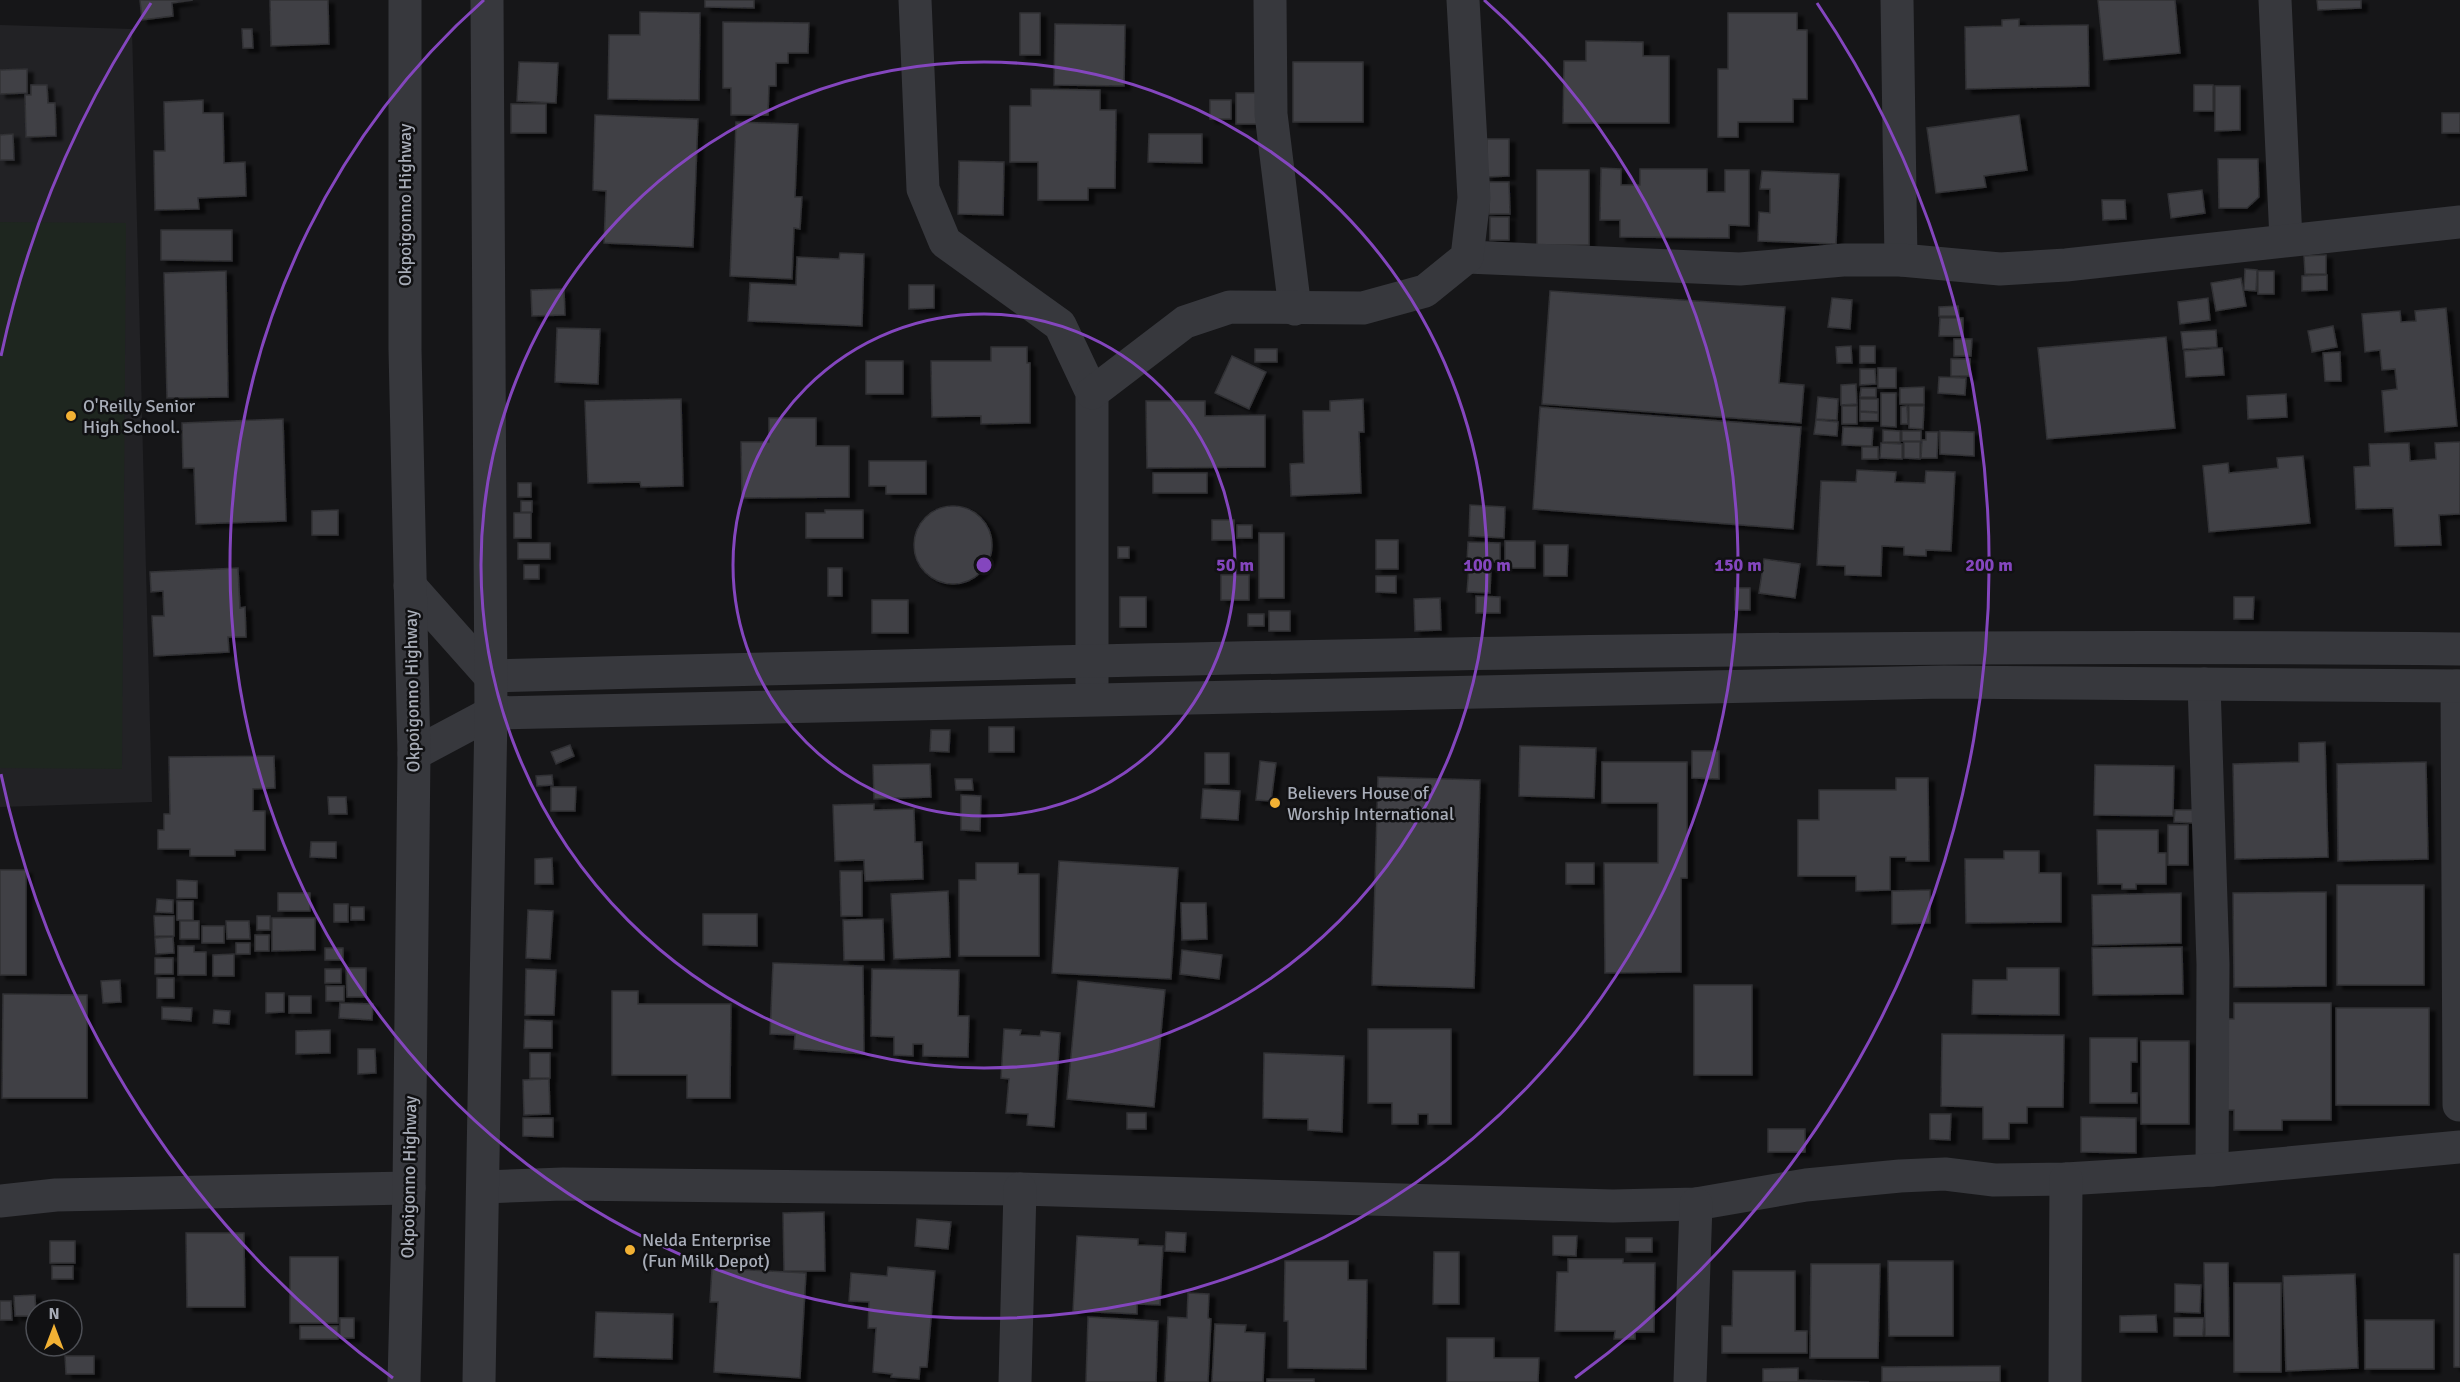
<svg xmlns="http://www.w3.org/2000/svg" width="2460" height="1382" viewBox="0 0 2460 1382" font-family="Signika,sans-serif">
  <defs>
    <filter id="shadow"><feDropShadow dx="6" dy="4" stdDeviation="1.5" flood-color="#0009"/></filter>
  </defs>
  <rect width="100%" height="100%" fill="#161618"/>
  <!-- built -->
  <path fill="#222225" d="M0,25L132,29L152,802L0,807Z"/>
  <!-- green -->
  <path fill="#1e261f" d="M0,222L126,223L122,769L0,768Z"/>
  <!-- building -->
  <g fill="#404145" stroke="#303034" stroke-width="1.5" filter="url(#shadow)">
    <path d="M140,0H193L172,3L173,16L142,20Z"/>
    <path d="M270,0H328L329,44L271,46Z"/>
    <path d="M705,0H754V8L705,7Z"/>
    <path d="M2098,0H2175L2180,53L2104,60Z"/>
    <path d="M2317,0H2361V8L2318,10Z"/>
    <path d="M640,12L700,13L699,100L608,99L609,35H640Z"/>
    <rect x="1020" y="13" width="20" height="42"/>
    <path d="M1728,13H1797V30H1807V99H1793V122H1738V137H1718V69H1728Z"/>
    <path d="M2019,19V26L2088,25L2089,86L1966,89L1965,27L2002,26V20Z"/>
    <path d="M723,22L809,23L808,53H788V63H776V86H769L768,115H731V88H723Z"/>
    <path d="M1055,24L1125,25L1124,86L1054,85Z"/>
    <path d="M242,29H252L253,48H243Z"/>
    <path d="M1586,41L1643,42V56H1669V123H1563L1564,61H1586Z"/>
    <path d="M519,62L558,63L556,103L517,101Z"/>
    <rect x="1293" y="62" width="70" height="60"/>
    <path d="M27,69V93L0,94V70Z"/>
    <path d="M31,85H47L48,103H55L56,136L26,137L25,95H31Z"/>
    <rect x="2194" y="85" width="19" height="26"/>
    <path d="M2215,86H2240V130L2215,131Z"/>
    <path d="M1031,89L1100,90V110H1116L1115,188H1088V200H1038V162H1010V106H1031Z"/>
    <rect x="1236" y="93" width="21" height="31"/>
    <path d="M203,100V113H223L224,163L245,162L246,196L198,198L199,209L155,210L154,151H165L164,102Z"/>
    <rect x="1210" y="100" width="21" height="19"/>
    <rect x="511" y="104" width="35" height="29"/>
    <rect x="2442" y="113" width="18" height="20"/>
    <path d="M595,115L698,119L693,247L604,243L606,191L593,190Z"/>
    <path d="M2019,115L2027,170L1984,176L1986,187L1936,193L1927,128Z"/>
    <path d="M736,122L798,124L795,197H802L800,229L794,228L792,279L730,276Z"/>
    <path d="M13,134L14,160H0V135Z"/>
    <path d="M1149,134H1202V163L1148,162Z"/>
    <path d="M1487,139H1509V176L1487,177Z"/>
    <path d="M2218,159H2258L2259,197L2247,208H2219Z"/>
    <path d="M959,161L1004,162L1003,215L958,214Z"/>
    <path d="M1601,168L1621,169V185H1640V169H1707V192H1725V170H1749V226L1729,225V238L1620,237V220H1600Z"/>
    <rect x="1537" y="170" width="52" height="75"/>
    <path d="M1762,171L1839,174L1836,244L1758,241L1759,212L1770,213V189H1760Z"/>
    <path d="M1489,182H1509L1510,214H1489Z"/>
    <path d="M2202,190L2205,213L2171,218L2168,194Z"/>
    <path d="M2102,200H2125L2126,219L2103,220Z"/>
    <rect x="1490" y="217" width="19" height="23"/>
    <path d="M161,230H232V261L161,260Z"/>
    <path d="M840,253L864,254L862,326L748,321L750,283L796,285L797,257L839,259Z"/>
    <path d="M2326,255V274H2305L2304,256Z"/>
    <path d="M2245,269L2257,270L2256,291L2244,290Z"/>
    <path d="M226,271L228,397L167,398L164,273Z"/>
    <rect x="2258" y="271" width="16" height="23"/>
    <path d="M2327,275V290L2302,291V276Z"/>
    <path d="M2241,278L2246,306L2216,311L2211,283Z"/>
    <path d="M909,285H934V308L909,309Z"/>
    <path d="M564,289L565,315L532,316L531,290Z"/>
    <path d="M1550,291L1785,307L1779,383L1804,385L1801,423L1542,404Z"/>
    <path d="M1832,298L1852,300L1850,329L1828,327Z"/>
    <path d="M2208,298L2210,320L2180,324L2178,302Z"/>
    <path d="M1958,306L1959,316H1939V307Z"/>
    <path d="M2446,308L2457,426L2385,432L2382,391L2397,389L2395,369L2382,370L2380,350L2365,352L2362,314L2400,311L2401,322L2416,321L2415,311Z"/>
    <path d="M1940,318H1963V336H1939Z"/>
    <path d="M2333,326L2337,347L2312,352L2308,331Z"/>
    <path d="M557,328L600,329L598,384L555,382Z"/>
    <path d="M2216,330L2217,347L2183,349L2181,332Z"/>
    <path d="M2166,337L2175,428L2047,439L2038,348Z"/>
    <path d="M1954,339H1972L1971,356H1954Z"/>
    <path d="M1851,346L1852,363H1837L1836,347Z"/>
    <rect x="1860" y="346" width="15" height="17"/>
    <path d="M991,347H1027V363H1030V423L981,424V416L932,417L931,361H991Z"/>
    <path d="M2222,348L2224,375L2186,377L2184,351Z"/>
    <rect x="1255" y="349" width="22" height="13"/>
    <path d="M2340,352L2341,381H2325L2323,353Z"/>
    <path d="M1232,356L1266,372L1249,409L1215,393Z"/>
    <rect x="1951" y="359" width="19" height="17"/>
    <rect x="866" y="361" width="37" height="33"/>
    <rect x="1878" y="368" width="18" height="20"/>
    <path d="M1860,369H1875L1876,384L1860,385Z"/>
    <path d="M1939,377L1966,378L1965,395L1938,393Z"/>
    <path d="M1856,384L1857,404L1841,405V385Z"/>
    <path d="M1924,387V404H1900V388Z"/>
    <path d="M1861,388H1876V397H1860Z"/>
    <path d="M1881,393H1896V427L1881,426Z"/>
    <path d="M2286,394L2287,417L2248,419L2247,396Z"/>
    <path d="M1818,397L1838,399L1837,420L1816,419Z"/>
    <path d="M681,399L683,486L641,487L640,482L588,483L585,401Z"/>
    <path d="M1363,399L1364,432H1359L1361,493L1291,496L1290,464L1304,463L1303,411H1330V401Z"/>
    <path d="M1860,399H1878V412L1860,411Z"/>
    <path d="M1146,401H1205V416L1265,415V467L1147,468Z"/>
    <rect x="1842" y="406" width="15" height="18"/>
    <path d="M1907,406L1908,424H1901V407Z"/>
    <path d="M1909,406H1924L1923,429L1909,428Z"/>
    <path d="M1540,407L1801,427L1793,529L1533,509Z"/>
    <path d="M1860,412L1878,413V421H1860Z"/>
    <path d="M769,418H816V446H849V497L742,498L741,442H769Z"/>
    <path d="M283,419L286,521L196,524L194,468H183L182,423Z"/>
    <path d="M1816,420L1838,422L1837,436L1814,434Z"/>
    <path d="M1843,427L1873,428L1872,446L1842,445Z"/>
    <path d="M1883,430L1900,431V442H1883Z"/>
    <rect x="1902" y="431" width="19" height="10"/>
    <path d="M1940,431L1974,432V456L1940,454Z"/>
    <path d="M1926,432H1938L1937,458H1921L1922,440H1926Z"/>
    <path d="M1904,442H1920V459L1904,458Z"/>
    <path d="M2460,442V514L2439,515L2441,545L2395,546L2393,508L2356,509L2354,467L2370,466L2369,444L2409,443L2410,461L2436,459L2435,443Z"/>
    <path d="M1881,443L1902,444V459L1880,458Z"/>
    <rect x="1862" y="447" width="16" height="12"/>
    <path d="M2303,456L2310,523L2209,532L2203,466L2228,463L2229,473L2278,468L2277,458Z"/>
    <path d="M869,461H926V494H886V486H869Z"/>
    <path d="M1857,470L1896,472L1895,482L1925,483L1926,471L1955,472L1951,551L1926,550V556L1904,555V547L1882,546L1881,576L1845,575V566L1817,565L1821,481L1856,482Z"/>
    <rect x="1153" y="473" width="54" height="20"/>
    <rect x="518" y="483" width="13" height="14"/>
    <rect x="521" y="501" width="11" height="11"/>
    <path d="M1470,505L1505,507L1504,538L1469,536Z"/>
    <circle cx="953" cy="545" r="39"/>
    <path d="M338,510V535H312V511Z"/>
    <path d="M825,510H863V538H806V513H825Z"/>
    <rect x="514" y="513" width="17" height="25"/>
    <rect x="1212" y="520" width="22" height="20"/>
    <rect x="1237" y="525" width="15" height="13"/>
    <rect x="1259" y="533" width="25" height="65"/>
    <rect x="1376" y="540" width="22" height="29"/>
    <rect x="1505" y="541" width="30" height="27"/>
    <path d="M1468,542L1500,543V562H1467Z"/>
    <rect x="518" y="543" width="32" height="16"/>
    <path d="M1544,545H1568L1567,576H1544Z"/>
    <rect x="1118" y="547" width="11" height="11"/>
    <path d="M1764,559L1800,564L1795,598L1759,593Z"/>
    <rect x="524" y="565" width="15" height="14"/>
    <path d="M1469,566L1491,567L1490,593L1467,592Z"/>
    <path d="M238,568L240,608L245,607L246,637H228L229,652L154,656L152,616H164L163,591L151,592L150,572Z"/>
    <rect x="828" y="568" width="14" height="28"/>
    <rect x="1221" y="575" width="28" height="25"/>
    <path d="M1376,576H1396V593L1376,592Z"/>
    <rect x="1735" y="588" width="15" height="22"/>
    <path d="M1476,596L1500,597V613H1476Z"/>
    <rect x="1120" y="597" width="26" height="30"/>
    <path d="M2234,597H2254L2253,619H2234Z"/>
    <path d="M1440,598L1441,630L1415,631L1414,599Z"/>
    <rect x="872" y="600" width="36" height="33"/>
    <rect x="1269" y="611" width="21" height="20"/>
    <rect x="1248" y="614" width="16" height="12"/>
    <rect x="989" y="727" width="25" height="25"/>
    <path d="M931,730H950L949,752L930,751Z"/>
    <path d="M2325,742L2328,857L2235,859L2233,764L2299,762V743Z"/>
    <path d="M570,745L574,756L556,764L551,752Z"/>
    <path d="M1520,746L1596,748L1594,798L1519,796Z"/>
    <path d="M1692,751H1719V779L1692,778Z"/>
    <rect x="1205" y="753" width="24" height="31"/>
    <path d="M274,756L275,788L253,789V811H265V850H235V856H190V849H158V830H164V814H170L169,757Z"/>
    <path d="M1260,761L1276,763L1271,801L1256,800Z"/>
    <path d="M1602,762H1687V878H1681V972L1605,973L1604,863H1658V803H1602Z"/>
    <path d="M2426,762L2428,859L2338,861L2337,764Z"/>
    <path d="M930,764L931,797L874,799L873,765Z"/>
    <path d="M2095,765L2174,766L2173,816L2094,815Z"/>
    <path d="M552,775L553,785L537,786L536,776Z"/>
    <path d="M1378,777L1480,780L1474,988L1372,985Z"/>
    <path d="M1896,778H1928L1929,861H1906V857H1890V890L1856,891V876H1798V820H1819V790H1896Z"/>
    <path d="M955,779H972L973,790H956Z"/>
    <path d="M551,787H576L575,811H551Z"/>
    <path d="M1203,789L1240,791L1238,820L1201,818Z"/>
    <path d="M961,795L981,796L980,831L961,830Z"/>
    <path d="M328,797H346L347,814H329Z"/>
    <path d="M874,804V810L914,809L915,842H922L923,879L865,881L864,860L835,861L833,805Z"/>
    <path d="M2175,810H2193V823L2174,822Z"/>
    <rect x="2168" y="825" width="20" height="40"/>
    <path d="M2097,830H2158V853H2166V884H2136V889H2122V884H2098Z"/>
    <path d="M311,842H336V858L310,857Z"/>
    <path d="M2004,851H2039V873H2061V922L1966,923L1965,859H2004Z"/>
    <path d="M552,858L553,884H535V859Z"/>
    <path d="M1059,861L1178,868L1171,979L1052,973Z"/>
    <path d="M976,863H1018V874H1039V956H959V880H976Z"/>
    <rect x="1566" y="863" width="28" height="21"/>
    <rect x="0" y="870" width="26" height="105"/>
    <path d="M840,871H862V916H841Z"/>
    <path d="M177,880L197,881V898H177Z"/>
    <rect x="2337" y="885" width="87" height="100"/>
    <path d="M1930,890V923L1892,924V891Z"/>
    <path d="M948,891L950,957L894,959L891,894Z"/>
    <path d="M2326,892V986L2234,987L2233,893Z"/>
    <rect x="278" y="893" width="32" height="18"/>
    <path d="M2181,893V943L2093,945L2092,895Z"/>
    <path d="M157,899L173,900V913L156,912Z"/>
    <rect x="177" y="901" width="16" height="19"/>
    <path d="M1181,903H1206L1207,939L1182,940Z"/>
    <rect x="334" y="904" width="14" height="18"/>
    <rect x="351" y="907" width="13" height="13"/>
    <path d="M528,910L553,911L550,959L526,958Z"/>
    <path d="M703,914H757V946L703,945Z"/>
    <path d="M154,916H174V936H155Z"/>
    <rect x="257" y="916" width="13" height="14"/>
    <path d="M272,918H315V950L272,951Z"/>
    <path d="M883,919L884,960H844L843,920Z"/>
    <rect x="180" y="921" width="19" height="18"/>
    <path d="M226,921H249L250,939H227Z"/>
    <rect x="202" y="926" width="22" height="17"/>
    <rect x="255" y="935" width="14" height="16"/>
    <path d="M173,937L174,953L156,954L155,938Z"/>
    <rect x="236" y="943" width="14" height="11"/>
    <path d="M178,946H194V952H206V975H178Z"/>
    <path d="M2182,947L2183,994L2093,995L2092,948Z"/>
    <rect x="325" y="948" width="18" height="12"/>
    <path d="M1182,950L1222,955L1219,979L1180,974Z"/>
    <path d="M234,954V976H213V955Z"/>
    <rect x="155" y="958" width="18" height="16"/>
    <path d="M773,963L863,966L864,1054L794,1049L795,1035L770,1034Z"/>
    <path d="M346,968H366V997H347Z"/>
    <path d="M2007,968H2059V1015L1972,1014L1973,980H2007Z"/>
    <rect x="325" y="969" width="16" height="14"/>
    <path d="M526,969L556,970L554,1015H525Z"/>
    <path d="M872,969L959,970L958,1016H969L968,1057L923,1056V1044H913V1056L894,1055V1037L871,1036Z"/>
    <rect x="157" y="978" width="17" height="20"/>
    <path d="M120,980L121,1002L103,1003L101,981Z"/>
    <path d="M1078,981L1165,990L1154,1107L1067,1099Z"/>
    <rect x="1694" y="985" width="58" height="90"/>
    <rect x="326" y="986" width="18" height="15"/>
    <path d="M612,991H638V1004H731L730,1098H687V1075H612Z"/>
    <path d="M266,993H284V1012L266,1013Z"/>
    <path d="M3,994L87,995V1098H2Z"/>
    <rect x="289" y="996" width="22" height="17"/>
    <path d="M340,1003L373,1004L372,1020L339,1018Z"/>
    <path d="M2234,1003H2331V1120H2282V1130H2234V1110H2226V1019H2234Z"/>
    <path d="M162,1007L192,1008L191,1021L162,1019Z"/>
    <rect x="2336" y="1008" width="93" height="97"/>
    <path d="M214,1010L230,1011L229,1024L213,1023Z"/>
    <path d="M525,1020L552,1021V1048H524Z"/>
    <path d="M1004,1029L1021,1030L1020,1035L1040,1036L1041,1031L1060,1033L1054,1127L1027,1125L1028,1114L1006,1113L1009,1079L1001,1078Z"/>
    <path d="M1368,1029H1451V1124H1428V1114H1418V1124H1392V1103H1368Z"/>
    <path d="M330,1030V1053L296,1054V1031Z"/>
    <path d="M1942,1034L2064,1035L2063,1107H2027V1123H2009V1139H1983V1107L1941,1106Z"/>
    <path d="M2090,1038H2137V1062H2131V1093H2137V1103H2090Z"/>
    <rect x="2141" y="1041" width="48" height="83"/>
    <path d="M358,1049H375L376,1073L358,1074Z"/>
    <rect x="530" y="1053" width="20" height="25"/>
    <path d="M1264,1053L1344,1056L1342,1132L1308,1130V1119L1263,1118Z"/>
    <path d="M549,1079L550,1114L524,1115L523,1080Z"/>
    <rect x="1127" y="1113" width="19" height="16"/>
    <path d="M1930,1114H1951L1950,1140L1930,1139Z"/>
    <path d="M2081,1117L2136,1118V1153L2081,1152Z"/>
    <path d="M523,1118H553V1137L523,1136Z"/>
    <rect x="1768" y="1129" width="37" height="23"/>
    <path d="M824,1212L825,1271H784L783,1213Z"/>
    <path d="M917,1219L951,1222L948,1249L915,1246Z"/>
    <path d="M1166,1232L1186,1233L1185,1252L1165,1251Z"/>
    <path d="M186,1233H244L245,1307H187Z"/>
    <path d="M1077,1236L1138,1239V1245L1163,1246L1160,1305L1137,1304V1314L1073,1311Z"/>
    <path d="M1553,1236H1577L1576,1256L1553,1255Z"/>
    <rect x="1626" y="1238" width="26" height="14"/>
    <rect x="50" y="1241" width="25" height="22"/>
    <path d="M1434,1252H1459V1304H1433Z"/>
    <rect x="2454" y="1254" width="6" height="113"/>
    <rect x="290" y="1257" width="48" height="66"/>
    <path d="M1568,1259H1623V1263H1655L1654,1332H1635V1339H1614L1615,1331H1555L1557,1272H1568Z"/>
    <path d="M1285,1261H1348V1280H1367L1366,1369L1288,1368V1321H1284Z"/>
    <path d="M1888,1261H1953V1336H1889Z"/>
    <path d="M2204,1263H2228L2229,1336H2205Z"/>
    <path d="M1811,1264H1880L1878,1358H1810Z"/>
    <rect x="52" y="1266" width="21" height="13"/>
    <path d="M888,1267L935,1271L927,1367H920L919,1379L891,1377L892,1374L873,1372L876,1328H868L869,1302L849,1301L851,1273L887,1276Z"/>
    <path d="M712,1268L806,1273L800,1378L714,1372L718,1302H710Z"/>
    <path d="M1733,1271H1795V1331H1807V1353H1722V1326H1732Z"/>
    <path d="M2355,1274L2358,1368L2286,1371L2283,1276Z"/>
    <rect x="2234" y="1283" width="47" height="89"/>
    <path d="M2175,1284L2201,1285L2200,1313L2175,1312Z"/>
    <path d="M1188,1293L1209,1294L1208,1318L1211,1319L1208,1382H1165L1168,1317L1187,1318Z"/>
    <path d="M35,1295L36,1316H15L14,1296Z"/>
    <path d="M0,1301H11L12,1320H0Z"/>
    <path d="M596,1312L673,1314L672,1359L594,1357Z"/>
    <path d="M2156,1315L2157,1332H2120V1316Z"/>
    <path d="M1088,1317L1158,1321L1156,1382H1086Z"/>
    <rect x="340" y="1318" width="14" height="20"/>
    <path d="M2174,1318H2204L2203,1336H2174Z"/>
    <rect x="2365" y="1320" width="69" height="49"/>
    <path d="M1215,1324L1246,1325L1245,1332L1265,1333L1263,1382H1212Z"/>
    <rect x="300" y="1326" width="38" height="13"/>
    <path d="M1447,1338H1494V1358H1539L1538,1382H1447Z"/>
    <path d="M65,1356H94V1374H66Z"/>
    <path d="M2000,1366V1382H1882V1367Z"/>
    <path d="M1798,1368V1380L1869,1382H1763V1369Z"/>
    <rect x="1267" y="1379" width="47" height="3"/>
  </g>
  <g fill="none" stroke-linecap="round" stroke-linejoin="round">
    <!-- minor -->
    <g stroke="#37383d" stroke-width="33">
      <path d="M915,0L923,189L945,242L1060,325L1092,393V683"/>
      <path d="M1270,0L1271,114L1295,309"/>
      <path d="M1897,0L1901,260"/>
      <path d="M2275,0L2286,240"/>
      <path d="M1467,257L1740,269L1843,260H1901L2000,269L2066,265L2460,222"/>
      <path d="M1092,393L1185,322L1230,307L1363,308L1425,291L1467,257L1474,198L1463,0"/>
      <path d="M410,586L490,676C1146,659 1803,642 2460,649"/>
      <path d="M2204,684L2213,964L2212,1170"/>
      <path d="M2457,686L2459,1105"/>
      <path d="M414,754L491,713L1944,682L2460,686"/>
      <path d="M483,1187L563,1184L1020,1189L1613,1206L1696,1204L1806,1185L1900,1176L1945,1174L1994,1180L2066,1179L2212,1170L2460,1147"/>
      <path d="M0,1201L56,1195L409,1188"/>
      <path d="M404,1382L409,1188L414,754L405,349V0"/>
      <path d="M479,1382L491,713L487,0"/>
      <path d="M1015,1382L1020,1189"/>
      <path d="M1690,1382L1696,1204"/>
      <path d="M2065,1382L2066,1179"/>
    </g>
  </g>
  <!-- distance rings -->
  <g fill="none" stroke="#8446be" stroke-width="3">
    <circle cx="984" cy="565" r="251"/>
    <circle cx="984" cy="565" r="503"/>
    <path d="M1484 0A754 754 0 1 1 484 0"/>
    <path d="M393 1378A1005 1005 0 0 1 1 774M1 356A1005 1005 0 0 1 151 3M1817 3A1005 1005 0 0 1 1575 1378"/>
  </g>
  <!-- markers -->
  <g fill="#f2b134" stroke="#111113" stroke-width="2">
    <circle cx="71" cy="416" r="6"/>
    <circle cx="1275" cy="803" r="6"/>
    <circle cx="630" cy="1250" r="6"/>
  </g>
  <g text-anchor="middle" dominant-baseline="central" stroke-width="5" stroke-linejoin="round" paint-order="stroke">
    <!-- street labels -->
    <g font-size="18" fill="#a8adb8" stroke="#111113">
      <text transform="translate(405 205) rotate(-90)">Okpoigonno Highway</text>
      <text transform="translate(412 691) rotate(-91)">Okpoigonno Highway</text>
      <text transform="translate(409 1177) rotate(-89)">Okpoigonno Highway</text>
    </g>
    <!-- poi labels -->
    <g font-size="18" fill="#a8adb8" stroke="#111113" text-anchor="start">
      <text x="83" y="406">O'Reilly Senior<tspan x="83" dy="21">High School.</tspan></text>
      <text x="1287" y="793">Believers House of<tspan x="1287" dy="21">Worship International</tspan></text>
      <text x="642" y="1240">Nelda Enterprise<tspan x="642" dy="21">(Fun Milk Depot)</tspan></text>
    </g>
  </g>
  <circle cx="984" cy="565" r="9" fill="#8446be" stroke="#111113" stroke-width="3"/>
  <g font-size="18" text-anchor="middle" font-weight="bold" fill="#8446be" stroke="#111113" stroke-width="5" stroke-linejoin="round" paint-order="stroke">
    <text x="1235" y="571">50 m</text>
    <text x="1487" y="571">100 m</text>
    <text x="1738" y="571">150 m</text>
    <text x="1989" y="571">200 m</text>
  </g>
  <!-- north arrow -->
  <g transform="translate(54 1328)"><circle r="28" fill="#111113" stroke="#4d4f55" stroke-width="1.5"/>
  <path d="M0-4.5L10 22L0 15L-10 22Z" fill="#f2b134"/>
  <text y="-9" font-size="16" font-weight="bold" text-anchor="middle" fill="#a8adb8">N</text>
  </g>
</svg>
